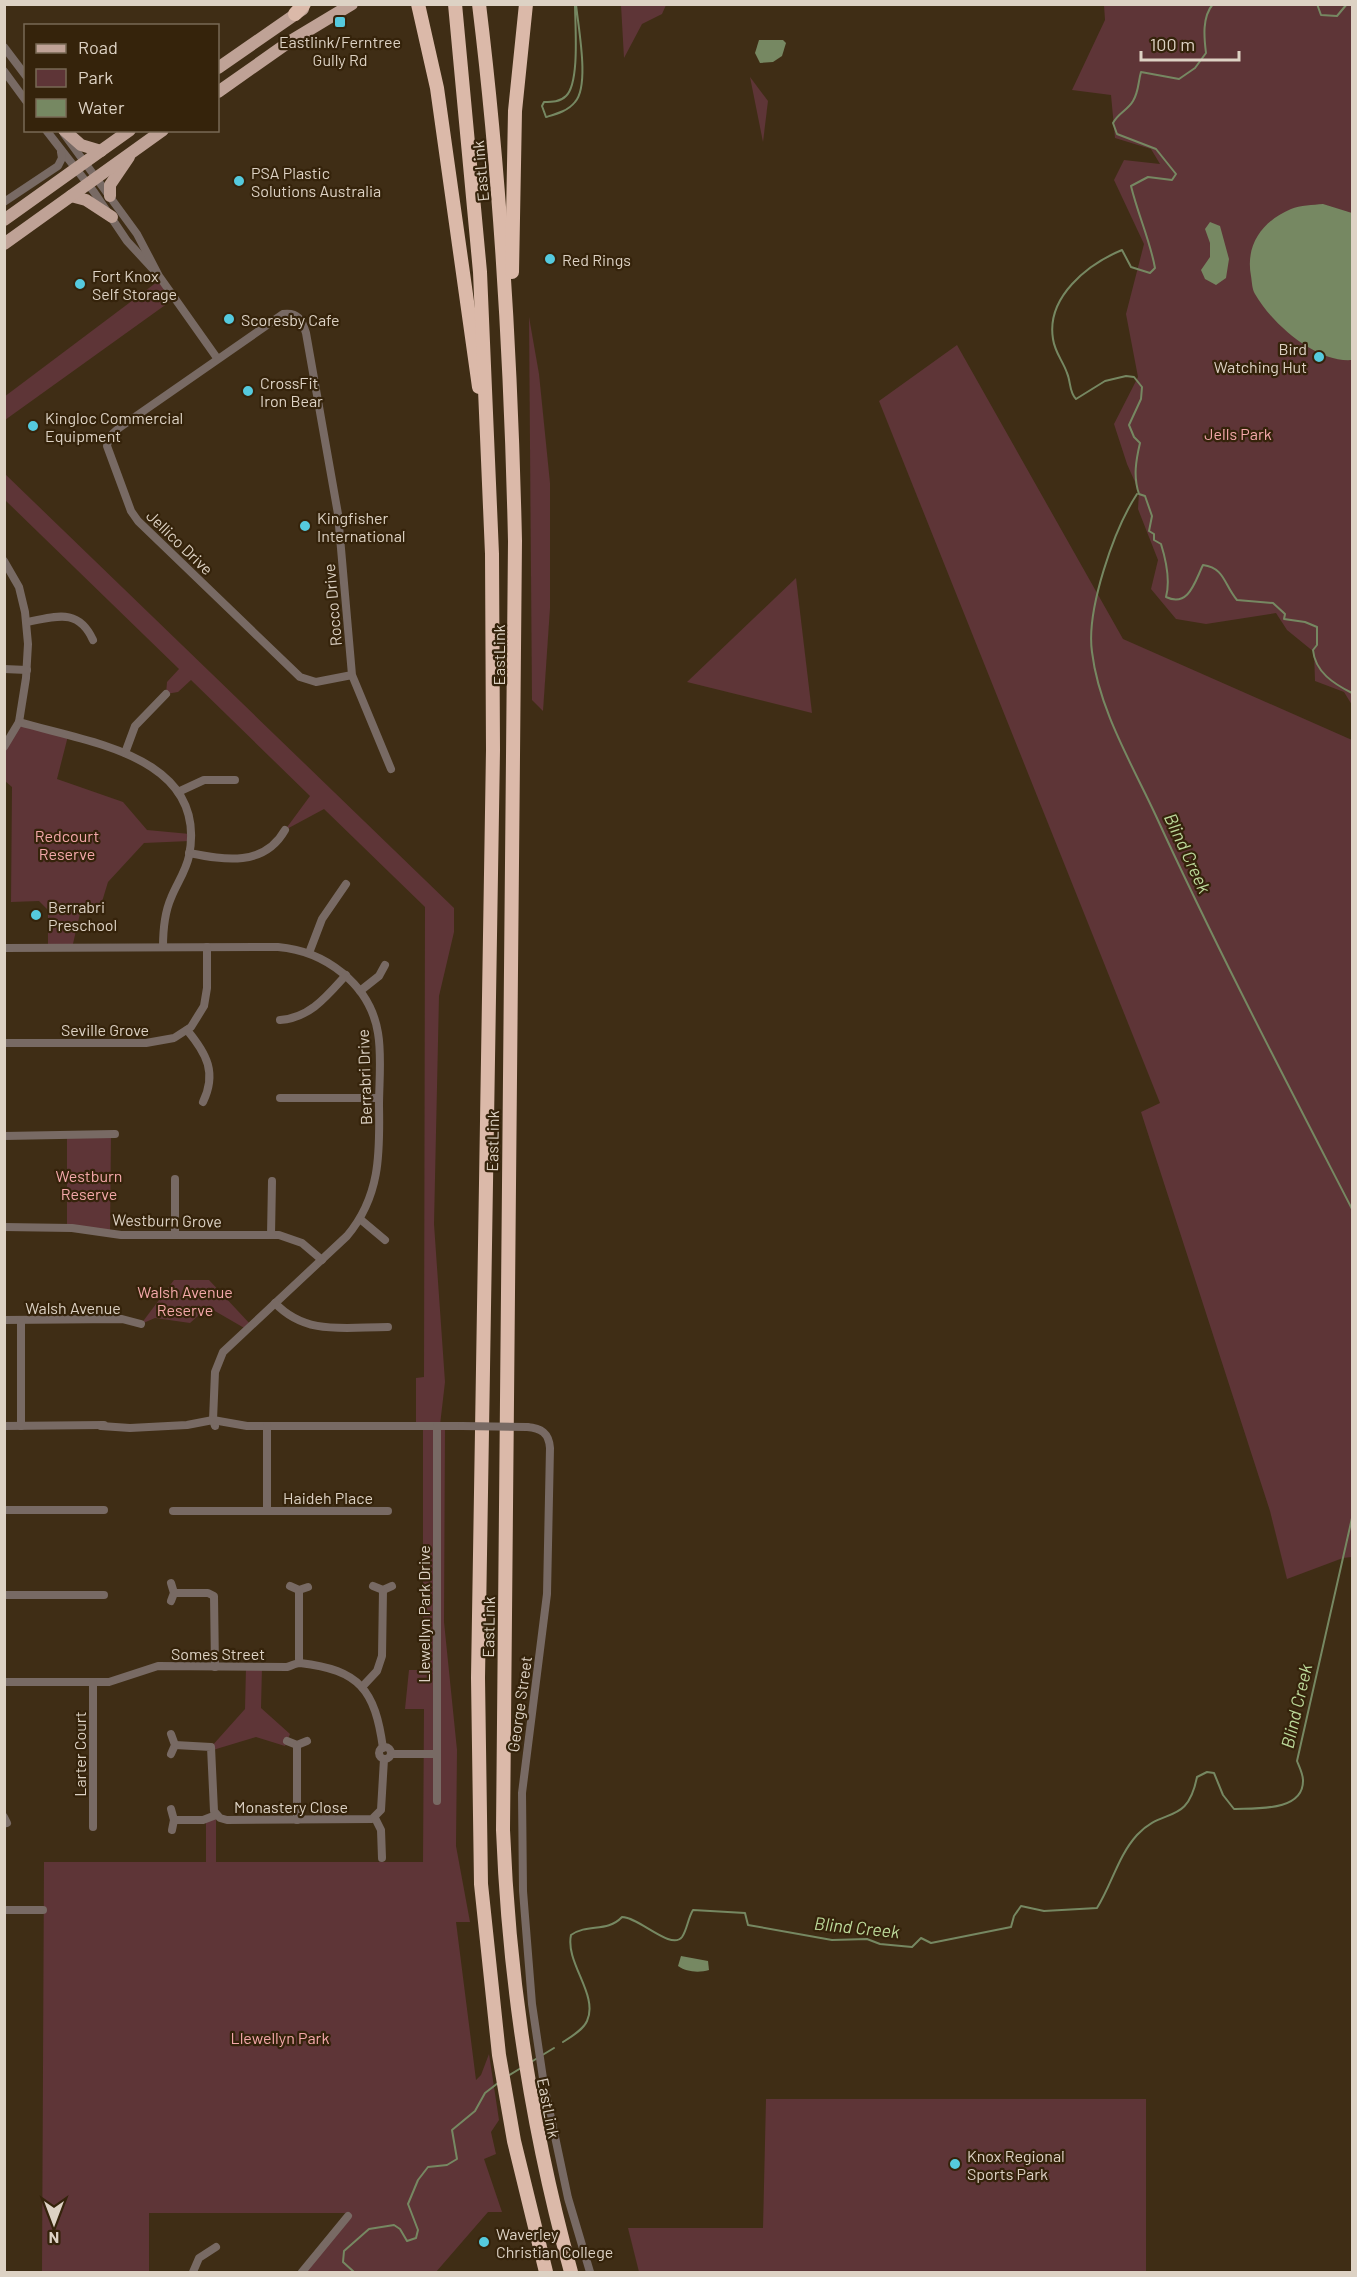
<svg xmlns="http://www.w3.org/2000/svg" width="1357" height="2277" viewBox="0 0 1357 2277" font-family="Barlow,sans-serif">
  <rect width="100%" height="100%" fill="#3f2d15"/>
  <!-- green -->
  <g fill="#5e3537">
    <path d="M621,5H666L662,14L642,24L624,58Z"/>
    <path d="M1104,5H1352V705L1344,692L1315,681L1314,652L1287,630L1276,613L1206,624L1176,619L1151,589L1158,560L1138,509L1139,491L1127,464L1114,424L1138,377L1126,314L1144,244L1114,180L1124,160L1160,164L1151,149L1115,138L1111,95L1072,90L1105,20Z"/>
    <path d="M750,77L768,101L763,142Z"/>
    <path d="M161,279L175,298L5,420L4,397Z"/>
    <path d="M529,317L539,374L550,483V608L543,711L532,700Z"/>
    <path d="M957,345L1123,639L1352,740V1557L1343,1558L1287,1579L1270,1511L1141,1112L1160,1103L879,401Z"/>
    <path d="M4,473L454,908V932L439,996L434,1224L445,1382L440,1425L445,1426L444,1622L457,1750L456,1846L470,1922H456L476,2080L481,2075L489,2054L499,2120L491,2132L496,2154L484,2159L502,2212H488L436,2272H302L349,2213H149V2272H42L44,1862H206V1819L216,1815V1862H423L424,1709H405L409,1670H423V1426H416V1378L424,1377L425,907L324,809L285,830L310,796L191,680L178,692L166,694L167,682L179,669L5,500Z"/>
    <path d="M796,578L812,713L687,682Z"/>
    <path d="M17,725L68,736L57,779L123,802L147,830L190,834V841L144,843L108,882L101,905H82L72,948H48V910L39,901L11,902L12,787L5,781V747Z"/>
    <path d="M111,1135L110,1234L67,1228V1136Z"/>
    <path d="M174,1280H209L251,1325L246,1329L208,1307L190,1323L155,1318L141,1324Z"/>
    <path d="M246,1667H262L261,1708L290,1734L285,1746L256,1737L213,1750L211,1747L245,1709Z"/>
    <path d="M766,2099H1146V2272H639L628,2228H763Z"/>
  </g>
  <!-- water -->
  <g fill="#768862">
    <path d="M759,40H783L786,43L782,56L773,62L760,63L755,53Z"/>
    <path d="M1323,204L1352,213V360C1317,363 1272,324 1255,294C1252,289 1252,282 1251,276C1245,244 1263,221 1291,209C1300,205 1313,205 1323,204Z"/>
    <path d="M1210,222L1220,226L1229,259L1226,278L1216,285L1205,279L1201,270L1210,257V243L1205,229Z"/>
    <path d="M681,1956L708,1961L709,1970C699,1973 686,1972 678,1966Z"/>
  </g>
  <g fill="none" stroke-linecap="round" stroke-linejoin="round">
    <!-- stream -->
    <g stroke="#768862" stroke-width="2">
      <path d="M575,4C575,25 580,83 566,96C560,102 552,102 544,102L542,106L546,117C556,114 568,111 575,102C590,86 578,26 576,4"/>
      <path d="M1213,4C1202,17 1204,37 1206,53L1195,68L1179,79L1141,72C1138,82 1139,91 1133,101C1128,110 1118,113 1113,123L1117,134L1156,149L1176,174L1172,180L1148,177L1131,186C1138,215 1150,240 1155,268L1150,273L1131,267L1122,250C1088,264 1046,297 1053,339C1055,353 1063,361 1067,373C1071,382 1069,392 1076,399L1105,381L1126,376L1134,377L1142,387L1141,399L1129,425L1134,437L1140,443C1136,460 1133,477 1139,494L1145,496L1152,516L1149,531L1154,534V540L1161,544C1166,560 1170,582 1166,597C1189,608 1195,581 1203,565C1225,568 1224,585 1237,600L1273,603L1285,614L1284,619L1305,622L1317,627V645L1313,650C1315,672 1334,684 1352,693"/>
      <path d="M1317,4L1321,15L1337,16L1347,4"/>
      <path d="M1137,494C1114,529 1086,610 1092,652C1099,710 1132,764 1156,816C1217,949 1285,1079 1352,1209"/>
      <path d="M563,2042C571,2037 583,2030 587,2021C599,1995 565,1963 571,1935C588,1923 607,1933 622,1917C639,1917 671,1951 682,1937C687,1930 688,1918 693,1910L745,1913L748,1925L832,1940L867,1939L880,1944L912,1947L921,1938L931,1943L1011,1927L1014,1916L1021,1906L1044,1911L1097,1908C1112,1884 1118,1856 1137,1835C1163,1806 1187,1827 1197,1777L1207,1772L1214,1773L1223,1795L1234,1809C1255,1808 1304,1812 1303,1780C1303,1774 1299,1766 1297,1761L1352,1518"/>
      <path d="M531,2062L554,2048"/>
      <path d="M508,2076L521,2068"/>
      <path d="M354,2272L343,2262L344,2251L369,2229L394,2225L400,2229L407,2241L416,2238L418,2230L408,2204L418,2180L428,2167L447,2165L457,2159L452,2130L475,2111L485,2093L498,2083"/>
    </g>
    <!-- minor -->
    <g stroke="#786a64" stroke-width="8">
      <path d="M4,47L26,76"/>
      <path d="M4,71L26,101"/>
      <path d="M46,130L94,192L127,241L152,268"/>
      <path d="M64,134L137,234L159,276L217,358"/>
      <path d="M4,202L58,166L62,158L61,152"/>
      <path d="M4,561L19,587L25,612L28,644L26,678L19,722L4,747"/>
      <path d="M27,622C55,617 78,607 93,640"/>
      <path d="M4,669L27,670"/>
      <path d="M352,675L316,682L300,677L138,521L131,511L107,446L109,437L119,428L283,314C298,312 302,320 306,333L338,514L352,675L391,769"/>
      <path d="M19,722C86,742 209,755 189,856C186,871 177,883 171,898C164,914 163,930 163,947"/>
      <path d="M125,753L135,726L166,694"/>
      <path d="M178,792L204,780H235"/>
      <path d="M189,853C225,860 264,867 285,830"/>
      <path d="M4,948L278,947C325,951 370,984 378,1033C382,1056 379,1082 379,1106C380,1154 380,1197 347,1236L223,1352L215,1372L213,1420L215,1426"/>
      <path d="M309,953L322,919L346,884"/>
      <path d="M360,991L379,976L385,965"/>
      <path d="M280,1020C310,1018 327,996 346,975"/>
      <path d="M187,1030C207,1054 217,1073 203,1102"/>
      <path d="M4,1043H146L174,1038L191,1027L204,1006L207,988V947"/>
      <path d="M280,1098H379"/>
      <path d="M4,1136L115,1134"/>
      <path d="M360,1219L385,1240"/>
      <path d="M4,1227L72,1228L121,1235H279L302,1243L322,1260"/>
      <path d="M175,1234V1179"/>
      <path d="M271,1235L272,1181"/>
      <path d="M275,1303C306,1336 346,1327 388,1327"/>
      <path d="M4,1320L122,1319L141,1324"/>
      <path d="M21,1320V1426"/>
      <path d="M4,1426L104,1425"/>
      <path d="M101,1426L130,1428L187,1425L213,1420L247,1426H462"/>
      <path d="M267,1426V1510"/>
      <path d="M527,1427C541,1428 549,1433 550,1448L547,1594L522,1793L523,1891L532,2004L544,2085L568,2198L590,2272"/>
      <path d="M4,1510H104"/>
      <path d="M173,1511H388"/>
      <path d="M171,1583L174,1593L171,1601"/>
      <path d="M290,1586L299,1590L308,1587"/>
      <path d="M373,1586L383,1590L392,1586"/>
      <path d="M174,1593H208L214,1596L215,1667"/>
      <path d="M4,1595H104"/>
      <path d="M299,1663V1590"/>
      <path d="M4,1682H109L158,1666L287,1667C291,1666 296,1663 300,1663C360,1670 375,1690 383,1748"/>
      <path d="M93,1682V1827"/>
      <path d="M362,1687L377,1671L382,1656L383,1590"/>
      <path d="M171,1734L175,1745L171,1754"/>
      <path d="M287,1741L297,1745L307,1741"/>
      <path d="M175,1745L211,1747L214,1811L220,1818L227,1820L372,1819L381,1810L384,1759"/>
      <path d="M297,1745V1820"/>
      <circle cx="385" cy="1753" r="6"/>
      <path d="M391,1754H436"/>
      <path d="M437,1801V1426"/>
      <path d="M171,1809L174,1820L172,1830"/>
      <path d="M4,1817L7,1823"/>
      <path d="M375,1818L381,1830L382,1858"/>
      <path d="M174,1820H203L216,1815"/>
      <path d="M4,1910H43"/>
      <path d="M193,2272L199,2258L216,2247"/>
      <path d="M302,2272L348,2216"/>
    </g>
    <!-- primary -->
    <g stroke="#bfa296" stroke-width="12">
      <path d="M218,68L303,9"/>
      <path d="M218,92L289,42L352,4"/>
      <path d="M64,130L81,145L101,151"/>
      <path d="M71,196L86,200L112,217"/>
      <path d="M110,196V185L129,157"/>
      <path d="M4,220L130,130"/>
      <path d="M4,244L163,130"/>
    </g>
    <!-- motorway -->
    <g stroke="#dbb9a9" stroke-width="14">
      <path d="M418,4L437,88L479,387"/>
      <path d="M455,4L480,272L492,554L493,750L478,1678L481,1884L499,2055L514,2141L546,2272"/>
      <path d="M479,4C501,183 511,362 515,541L503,1830C509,1981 531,2127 571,2272"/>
      <path d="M295,14L304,4"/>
      <path d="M512,272L515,111L526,4"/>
    </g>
    <!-- minor-bridge -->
    <path stroke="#786a64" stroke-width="8" d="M462,1426L527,1427"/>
  </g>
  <!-- markers -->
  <g fill="#55cade" stroke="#35230b" stroke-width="2">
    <rect x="334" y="16" width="12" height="12" rx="3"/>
    <circle cx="239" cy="181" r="6"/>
    <circle cx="550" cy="259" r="6"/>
    <circle cx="80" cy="284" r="6"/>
    <circle cx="229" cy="319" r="6"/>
    <circle cx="1319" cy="357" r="6"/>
    <circle cx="248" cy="391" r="6"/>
    <circle cx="33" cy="426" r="6"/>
    <circle cx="305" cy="526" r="6"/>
    <circle cx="36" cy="915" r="6"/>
    <circle cx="955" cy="2164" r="6"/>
    <circle cx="484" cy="2242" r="6"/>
  </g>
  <g text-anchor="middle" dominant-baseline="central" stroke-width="4.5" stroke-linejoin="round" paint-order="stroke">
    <!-- poi labels -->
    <g font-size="16" fill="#ddd2c4" stroke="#35230b" text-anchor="start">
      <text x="340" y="41" text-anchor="middle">Eastlink/Ferntree<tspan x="340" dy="18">Gully Rd</tspan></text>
      <text x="251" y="172">PSA Plastic<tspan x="251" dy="18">Solutions Australia</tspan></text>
      <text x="562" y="259">Red Rings</text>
      <text x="92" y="275">Fort Knox<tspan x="92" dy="18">Self Storage</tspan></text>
      <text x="241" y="319">Scoresby Cafe</text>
      <text x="1307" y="348" text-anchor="end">Bird<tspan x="1307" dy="18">Watching Hut</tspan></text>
      <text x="260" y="382">CrossFit<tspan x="260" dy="18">Iron Bear</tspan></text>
      <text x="45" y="417">Kingloc Commercial<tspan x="45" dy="18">Equipment</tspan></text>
      <text x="317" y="517">Kingfisher<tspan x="317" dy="18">International</tspan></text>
      <text x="48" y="906">Berrabri<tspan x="48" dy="18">Preschool</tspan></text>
      <text x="967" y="2155">Knox Regional<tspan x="967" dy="18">Sports Park</tspan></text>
      <text x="496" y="2233">Waverley<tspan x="496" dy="18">Christian College</tspan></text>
    </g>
    <!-- street labels -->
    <g font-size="16" fill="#ddd2c4" stroke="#35230b">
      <text transform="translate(480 171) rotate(-95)">EastLink</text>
      <text transform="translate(180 542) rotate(44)">Jellico Drive</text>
      <text transform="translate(332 605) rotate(-95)">Rocco Drive</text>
      <text transform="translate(498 655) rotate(-90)">EastLink</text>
      <text x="105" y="1029">Seville Grove</text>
      <text transform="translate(364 1077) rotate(-92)">Berrabri Drive</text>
      <text transform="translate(492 1141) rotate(-89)">EastLink</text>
      <text transform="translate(167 1220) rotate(1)">Westburn Grove</text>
      <text x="73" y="1307">Walsh Avenue</text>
      <text x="328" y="1497">Haideh Place</text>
      <text transform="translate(423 1614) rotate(-90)">Llewellyn Park Drive</text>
      <text transform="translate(488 1627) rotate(-89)">EastLink</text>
      <text x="218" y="1653">Somes Street</text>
      <text transform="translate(519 1704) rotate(-82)">George Street</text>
      <text transform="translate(79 1754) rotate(-90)">Larter Court</text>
      <text x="291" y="1806">Monastery Close</text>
      <text transform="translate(549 2108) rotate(79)">EastLink</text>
    </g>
    <!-- park labels -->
    <g font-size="16" fill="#f4a8aa" stroke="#35230b">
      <text x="1238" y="433">Jells Park</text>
      <text x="67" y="835">Redcourt<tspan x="67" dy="18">Reserve</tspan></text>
      <text x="89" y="1175">Westburn<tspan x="89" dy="18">Reserve</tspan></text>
      <text x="185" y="1291">Walsh Avenue<tspan x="185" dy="18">Reserve</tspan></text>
      <text x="280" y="2037">Llewellyn Park</text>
    </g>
    <!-- water labels -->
    <g font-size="18" font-style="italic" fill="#bcd99a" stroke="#35230b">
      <text transform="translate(1188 853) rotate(65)">Blind Creek</text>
      <text transform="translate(1296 1706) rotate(-77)">Blind Creek</text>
      <text transform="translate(857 1927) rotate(6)">Blind Creek</text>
    </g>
  </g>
  <!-- border -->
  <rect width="1357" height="2277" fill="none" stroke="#ddd2c4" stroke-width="12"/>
  <!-- legend -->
  <rect x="24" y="24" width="195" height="108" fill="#35230b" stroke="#786955" stroke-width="1.5"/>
  <rect x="36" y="44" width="30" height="9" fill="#bfa296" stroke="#786955" stroke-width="1.5"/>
  <text x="78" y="54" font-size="18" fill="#ddd2c4">Road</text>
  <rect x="36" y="69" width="30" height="18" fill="#5e3537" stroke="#786955" stroke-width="1.5"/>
  <text x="78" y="84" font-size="18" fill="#ddd2c4">Park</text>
  <rect x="36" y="99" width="30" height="18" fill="#768862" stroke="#786955" stroke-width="1.5"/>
  <text x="78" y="114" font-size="18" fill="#ddd2c4">Water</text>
  <!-- north arrow -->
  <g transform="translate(54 2223) rotate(180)" stroke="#35230b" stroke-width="4.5" paint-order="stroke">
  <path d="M0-4.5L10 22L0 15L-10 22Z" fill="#ddd2c4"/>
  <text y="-9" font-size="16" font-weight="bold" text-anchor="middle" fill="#ddd2c4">N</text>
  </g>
  <!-- scale -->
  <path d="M1141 51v9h98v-9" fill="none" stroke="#ddd2c4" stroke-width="3"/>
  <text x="1150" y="51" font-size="18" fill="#ddd2c4" stroke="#35230b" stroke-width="4.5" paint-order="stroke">100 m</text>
</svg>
